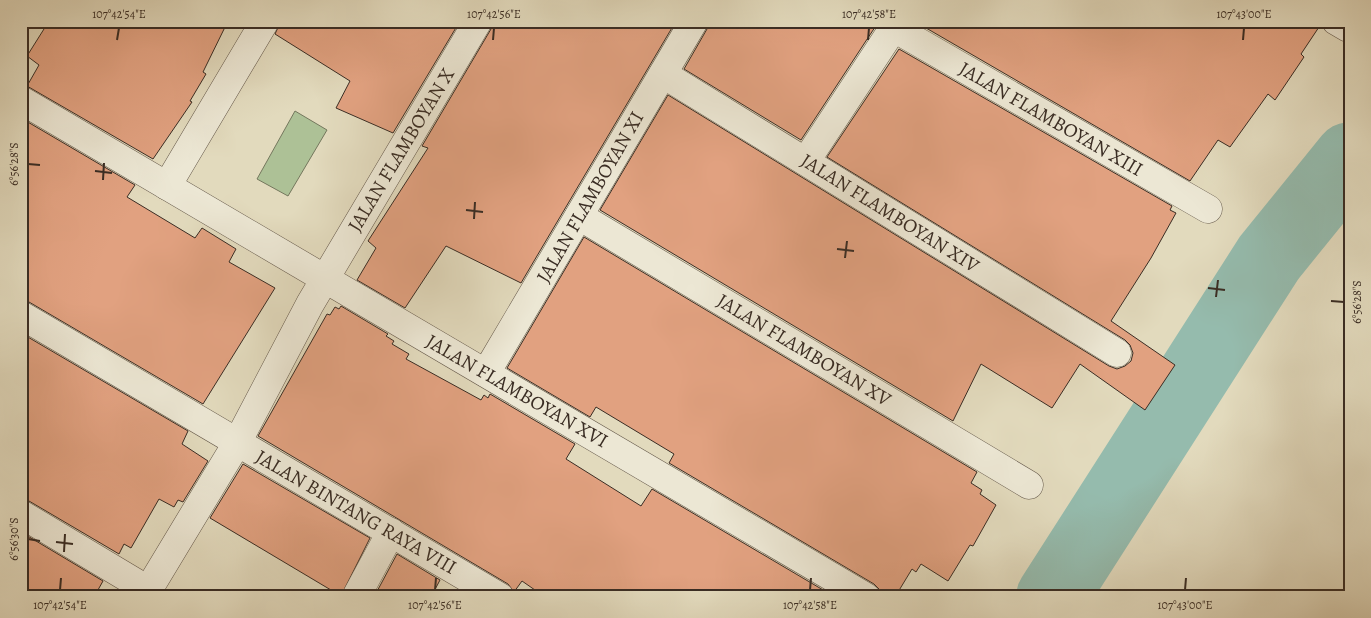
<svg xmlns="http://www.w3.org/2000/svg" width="1371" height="618" viewBox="0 0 1371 618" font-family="Alegreya,serif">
  <rect width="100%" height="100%" fill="#e2dabd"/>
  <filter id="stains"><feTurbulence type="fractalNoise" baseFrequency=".004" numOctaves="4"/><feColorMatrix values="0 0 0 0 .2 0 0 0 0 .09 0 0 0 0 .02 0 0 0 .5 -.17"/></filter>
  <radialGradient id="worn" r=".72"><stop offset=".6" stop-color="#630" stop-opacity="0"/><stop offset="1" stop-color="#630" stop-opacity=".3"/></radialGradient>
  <!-- green -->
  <path fill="#adc196" stroke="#74775d" d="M295,111L327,130L288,196L257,179Z"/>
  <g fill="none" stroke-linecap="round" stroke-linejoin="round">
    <!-- river -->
    <path stroke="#95bbad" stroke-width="72" d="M1052,597L1269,258L1350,158"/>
  </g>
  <!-- building -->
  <g fill="#e1a180" stroke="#3a2d24">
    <path d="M49,21H228L203,72L206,74L190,101L192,102L153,159L27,86L39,65L27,56Z"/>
    <path d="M281,21H460L393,133L336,108L350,81L275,34Z"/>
    <path d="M494,21H676L521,283L446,246L405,308L357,280L376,248L368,241L428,148L422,146L491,29Z"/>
    <path d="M710,21H879L801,140L684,69L707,29Z"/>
    <path d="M914,21H1320L1321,24L1301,54L1304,57L1275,100L1268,94L1230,147L1218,140L1190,181Z"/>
    <path d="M899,49L1172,206L1170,210L1176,213L1151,258L1111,321L1175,365L1145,410L1080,364L1052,408L981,364L953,421L600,210L668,95L1109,366L1117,369L1125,366L1131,361L1133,353L1130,345L1125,340L827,157Z"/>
    <path d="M21,118L135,185L127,197L195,238L202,228L236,249L229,262L275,288L203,404L29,302L21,299Z"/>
    <path d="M584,237L977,472L971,483L982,490L980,494L996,505L973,546L970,545L948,581L921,564L916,572L912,569L895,597H882L879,589L874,584L669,463L674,454L596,407L590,417L507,368Z"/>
    <path d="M341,306L388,334L386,336L394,341L392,344L409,354L406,359L481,400L484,395L488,398L490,394L575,444L566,459L641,506L652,489L835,597H545L522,581L514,592L508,584L258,436L327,314L330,315L335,307L339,309Z"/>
    <path d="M21,333L188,431L182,444L208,461L183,502L178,500L174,507L159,499L131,548L124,544L119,554L29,501L21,498Z"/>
    <path d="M243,464L370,538L341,596L210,518Z"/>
    <path d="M21,532L103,581L94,597H21Z"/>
    <path d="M397,554L440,580L431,597H374Z"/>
  </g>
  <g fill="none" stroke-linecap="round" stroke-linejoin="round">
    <defs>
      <g id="minor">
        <path d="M1336,21L1348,28"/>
        <path d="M894,28L1208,209"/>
        <path d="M663,74L1117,353"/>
        <path d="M21,100L866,597"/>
        <path d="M806,161L898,21"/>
        <path d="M167,186L265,21"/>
        <path d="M579,216L1029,485"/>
        <path d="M21,315L500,597"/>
        <path d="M486,373L694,21"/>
        <path d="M21,514L148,590"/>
        <path d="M144,597L237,443L310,304L478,21"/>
        <path d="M356,597L391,532"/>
      </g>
    </defs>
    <!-- minor casing -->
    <use href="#minor" stroke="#64584a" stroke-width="29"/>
    <!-- minor -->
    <use href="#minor" stroke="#ece7d4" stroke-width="28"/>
  </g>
  <!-- ticks -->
  <path fill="none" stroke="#3a2d24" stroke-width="2" d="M117,40L119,28M493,40L494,28M868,40L869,28M1243,40L1244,28M28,164L40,165M95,171L112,173M103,180L104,163M466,210L483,212M474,219L475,202M837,249L854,251M845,258L847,241M1208,288L1225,290M1216,297L1218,280M1331,301L1344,302M28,539L40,541M56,542L73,544M64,552L65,534M60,590L61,578M435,590L436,578M810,590L811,578M1185,590L1186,578"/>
  <g text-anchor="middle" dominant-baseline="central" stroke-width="5" stroke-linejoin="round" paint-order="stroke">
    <!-- street labels -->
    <g font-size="20" fill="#3a2d24" stroke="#ece7d4">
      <text transform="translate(1051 119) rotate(30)">JALAN FLAMBOYAN XIII</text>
      <text transform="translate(401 150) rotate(-59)">JALAN FLAMBOYAN X</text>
      <text transform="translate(590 197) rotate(-60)">JALAN FLAMBOYAN XI</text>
      <text transform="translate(890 213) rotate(32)">JALAN FLAMBOYAN XIV</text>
      <text transform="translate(804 350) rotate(31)">JALAN FLAMBOYAN XV</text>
      <text transform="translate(517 391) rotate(30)">JALAN FLAMBOYAN XVI</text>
      <text transform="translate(356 512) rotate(30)">JALAN BINTANG RAYA VIII</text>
    </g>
  </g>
  <!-- margin -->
  <rect width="1371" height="618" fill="none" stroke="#e2dabd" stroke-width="55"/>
  <rect x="28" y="28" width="1316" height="562" fill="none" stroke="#3a2d24" stroke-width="2"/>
  <g font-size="12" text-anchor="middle" fill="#3a2d24">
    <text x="119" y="18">107°42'54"E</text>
    <text x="494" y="18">107°42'56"E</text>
    <text x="869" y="18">107°42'58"E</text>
    <text x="1244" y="18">107°43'00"E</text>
    <text transform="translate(14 164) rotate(-90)" y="4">6°56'28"S</text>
    <text transform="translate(1357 302) rotate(-90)" y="4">6°56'28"S</text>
    <text transform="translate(14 539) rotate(-90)" y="4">6°56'30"S</text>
    <text x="60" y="609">107°42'54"E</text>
    <text x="435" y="609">107°42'56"E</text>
    <text x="810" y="609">107°42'58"E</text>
    <text x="1185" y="609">107°43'00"E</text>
  </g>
  <rect width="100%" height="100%" filter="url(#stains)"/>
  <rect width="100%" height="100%" fill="url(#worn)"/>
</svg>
